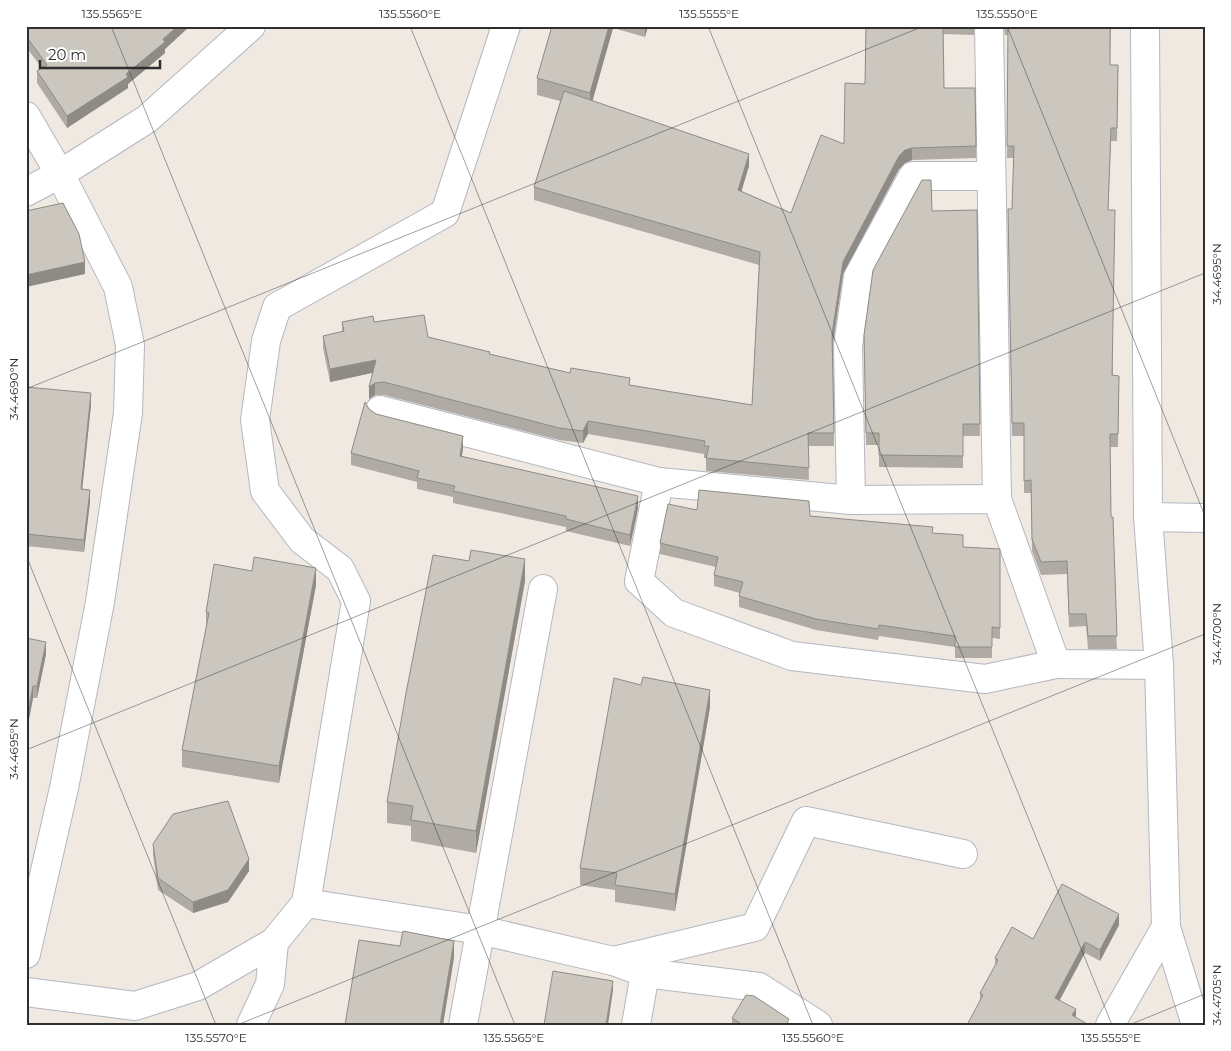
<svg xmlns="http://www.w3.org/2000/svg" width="1231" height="1051" viewBox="0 0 1231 1051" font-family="Montserrat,sans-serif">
  <rect width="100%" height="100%" fill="#efe9e1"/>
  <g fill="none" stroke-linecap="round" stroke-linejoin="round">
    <defs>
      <g id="street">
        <path d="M989,26L997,499"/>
        <path d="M1145,26L1148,517"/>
        <path d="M26,116L60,174L118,287L130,345L128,413L100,602L64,788L26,954"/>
        <path d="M26,192L60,174L147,119L251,26"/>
        <path d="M380,410L659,482L851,500L997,499L1056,664L1159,665"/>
        <path d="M659,482L639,581L674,613L792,656L985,679L1056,664"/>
        <path d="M851,500L848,346L858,277L913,176H991"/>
        <path d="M306,903L480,930L613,961L645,973L759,987L818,1025"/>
        <path d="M613,961L755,927L806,821L963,854"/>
        <path d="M26,992L135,1006L198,986L274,942L306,903L356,601L340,569L302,540L265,491L255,420L266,341L277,307L445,213L506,26"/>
        <path d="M251,1025L270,984L274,942"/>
        <path d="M463,1025L543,589"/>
        <path d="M636,1025L645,973"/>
        <path d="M1110,1025L1166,927"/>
        <path d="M1196,1025L1166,927L1159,665L1148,517L1205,518"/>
      </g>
    </defs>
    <!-- street casing -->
    <use href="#street" stroke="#b4b7c1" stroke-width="30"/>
    <!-- street -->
    <use href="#street" stroke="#fff" stroke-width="28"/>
  </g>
  <!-- wall -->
  <g fill="#afaba4">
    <path d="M26,26H190L165,49V53L128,84V88L67,128L37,83V71L42,68L26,47Z"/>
    <path d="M552,26H648L645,37L613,28L592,101L749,166L741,191L791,213L844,144L865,84L866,26H974V35L943,34L944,88L976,146V158L912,160L905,163L899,169L843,274L833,345L834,446H808L809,480L706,471V458H704V454L588,434L583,443L559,440L384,395H375L369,399L372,373L330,382L323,348V336L342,332V322H374L490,354L570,373L630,385L752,405L759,265L534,200V187L560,101L537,95V78Z"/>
    <path d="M1004,26H1111L1110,65H1118L1117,141H1111L1108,210L1113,375L1119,376L1118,447H1110L1111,517L1117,649H1088L1086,626L1069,627L1067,574L1041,575L1032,551L1031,493H1024V436H1012L1008,209H1012L1014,158H1007L1008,35H1005Z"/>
    <path d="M977,210L980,436H963V468L879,467V445H866L864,335L932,211Z"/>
    <path d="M26,387L91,405L82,489L90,502L84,552L26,546Z"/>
    <path d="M369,409L376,414L463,448L462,456L638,508L630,546L566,531V527L453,503V497L417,489V482L351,465V453Z"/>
    <path d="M697,510L810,516L933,533L963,547L1000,549V639L992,638V658H955V647L879,636L878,640L816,630L739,607V596L740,593L714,586V575L716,567L660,554V543Z"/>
    <path d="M525,581L476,853L411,841V826L387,823V802Z"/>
    <path d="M316,585L279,783L182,767V750L206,629V612Z"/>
    <path d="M26,638L46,654L37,698H33L26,735Z"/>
    <path d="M710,707L675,911L615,902V890L580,885V868Z"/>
    <path d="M153,844L249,871L228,902L193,913L158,890L153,855Z"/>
    <path d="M1119,925L1100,961L1085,953L980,1001V993L995,966V958L1033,939Z"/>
    <path d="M732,1018L789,1025H732Z"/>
  </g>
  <!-- shaded-wall -->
  <g fill="#8e8b86">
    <path d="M178,26H190L165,49V53L128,84V88L67,128V116L126,74Z"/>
    <path d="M609,26H613V28L590,110V93Z"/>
    <path d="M645,26H648L645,37Z"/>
    <path d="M912,148V160L905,163L899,169L843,274L832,346V334L843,262L899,156L905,150Z"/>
    <path d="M749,154V166L738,203V190Z"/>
    <path d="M85,262V274L26,287V275Z"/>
    <path d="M376,360V372L330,382V369Z"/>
    <path d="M375,383V395L369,399V387Z"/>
    <path d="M91,393V405L81,501V489Z"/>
    <path d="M588,421V434L583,443V431Z"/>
    <path d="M463,436V448L460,467V456Z"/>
    <path d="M90,490V502L84,552V540Z"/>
    <path d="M638,496V508L630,546V535Z"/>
    <path d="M525,559V581L476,853V831Z"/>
    <path d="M316,568V585L279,783V766Z"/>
    <path d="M46,642V654L37,698V686Z"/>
    <path d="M33,686V698L26,735V723Z"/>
    <path d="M710,690V707L675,911V894Z"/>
    <path d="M249,859V871L228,902L193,913V902Z"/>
    <path d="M1119,914V925L1100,961V950Z"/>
    <path d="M454,941V958L443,1025H440Z"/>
    <path d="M1085,942V953L1055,1009V998Z"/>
    <path d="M613,981V990L608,1025H606Z"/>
    <path d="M1076,1009V1020L1072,1015Z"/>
  </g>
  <!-- building -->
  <g fill="#cbc7bf" stroke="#8e8b86">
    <path d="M26,26H178L163,39L165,42L126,74L128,77L67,116L37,71L47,65L26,36Z"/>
    <path d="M552,26H609L590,93L537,78Z"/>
    <path d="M866,26H943L944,88H975L976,146L912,148L905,150L899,156L843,262L832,334L834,433H808L809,468L706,458L709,446H704L705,441L588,421L583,431L559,428L384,382L375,383L369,387L376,360L330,369L323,336L344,331L342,322L373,316L374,322L424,315L428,337L490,352L489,354L570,373L571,368L630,378L629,385L752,405L760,252L534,187L564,91L749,154L738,190L791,213L821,135L844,144L845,83L865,84Z"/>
    <path d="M1008,26H1110V65H1118L1117,128H1111L1108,210H1115L1112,375L1119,376L1118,434H1110L1111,517H1113L1117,636H1088L1086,614H1069L1067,561L1041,562L1032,539L1031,480L1024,481V423H1012L1008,209H1012L1014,146H1007Z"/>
    <path d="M922,180H931L932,211L977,210L980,424H963V456L879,455V433H866L864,335L873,270Z"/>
    <path d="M63,203L79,234L85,262L26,275V211Z"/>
    <path d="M26,387L91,393L81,489L90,490L84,540L26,534Z"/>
    <path d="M365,402L369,409L376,414L463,436L460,456L638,496L630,535L566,519V516L453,491L455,486L417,478L419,471L351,453Z"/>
    <path d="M699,490L809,501L810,516L933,527L932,533L963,535V547L1000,549V628L992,627V647H955V636L879,625L878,629L816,619L739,596L743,582L714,575L718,557L660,543L668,504L697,510Z"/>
    <path d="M471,550L525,559L476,831L411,820L413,806L387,802L406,693L433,555L469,561Z"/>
    <path d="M254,557L316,568L279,766L182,750L209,613L206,612L214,564L252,571Z"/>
    <path d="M26,638L46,642L37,686H33L26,723Z"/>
    <path d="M643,677L710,690L675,894L615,885L617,873L580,868L614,678L641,685Z"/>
    <path d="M228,801L249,859L228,890L193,902L158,878L153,844L173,814Z"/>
    <path d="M1062,884L1119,914L1100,950L1085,942L1055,998L1076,1009L1072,1015L1089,1025H967L983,995L980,993L998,960L995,958L1012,927L1033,939Z"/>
    <path d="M403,931L454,941L440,1025H345L359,940L400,946Z"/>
    <path d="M553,971L613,981L606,1025H544Z"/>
    <path d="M746,995L754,996L789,1019L786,1025H743L732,1018Z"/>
  </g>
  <!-- ticks -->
  <path fill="none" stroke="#2e2e2e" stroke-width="1" stroke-opacity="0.45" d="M111,26L515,1025M410,26L813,1025M708,26L1112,1025M1007,26L1205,516M26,29L32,26M26,389L924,26M26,555L216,1025M26,750L1205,273M237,1025L1205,634M1129,1025L1205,994"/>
  <!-- border -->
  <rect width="1231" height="1051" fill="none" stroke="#ffffff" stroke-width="55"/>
  <!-- scale -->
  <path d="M40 60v8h120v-8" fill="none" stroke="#2e2e2e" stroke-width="2.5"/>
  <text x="48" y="60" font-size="15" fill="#2e2e2e" stroke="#ffffff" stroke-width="4" paint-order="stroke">20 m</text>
  <rect x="28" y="28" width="1176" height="996" fill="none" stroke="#2e2e2e" stroke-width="2"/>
  <g font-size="12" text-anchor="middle" fill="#2e2e2e">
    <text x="112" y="18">135.5565°E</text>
    <text x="410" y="18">135.5560°E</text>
    <text x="709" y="18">135.5555°E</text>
    <text x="1007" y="18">135.5550°E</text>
    <text transform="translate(1217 274) rotate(-90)" y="4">34.4695°N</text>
    <text transform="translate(14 389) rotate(-90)" y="4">34.4690°N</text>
    <text transform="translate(1217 634) rotate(-90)" y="4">34.4700°N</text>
    <text transform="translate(14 749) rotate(-90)" y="4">34.4695°N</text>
    <text transform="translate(1217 995) rotate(-90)" y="4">34.4705°N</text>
    <text x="216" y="1042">135.5570°E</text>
    <text x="514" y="1042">135.5565°E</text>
    <text x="813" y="1042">135.5560°E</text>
    <text x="1111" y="1042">135.5555°E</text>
  </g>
</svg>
